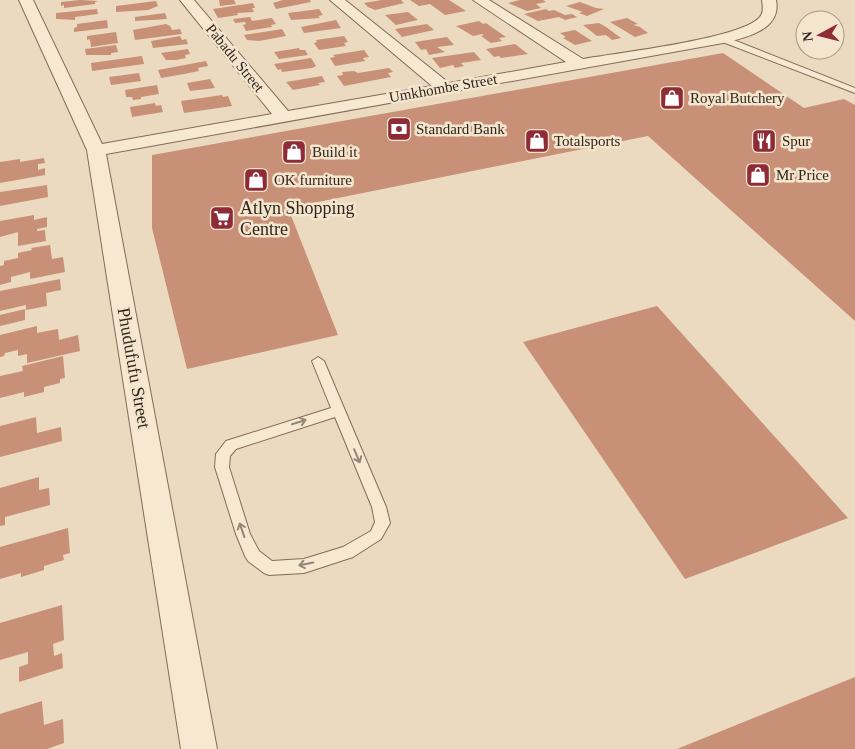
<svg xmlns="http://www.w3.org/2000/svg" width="855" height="749" viewBox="0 0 855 749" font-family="Georgia,serif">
  <rect width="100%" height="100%" fill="#ebdabf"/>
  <!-- building -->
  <g fill="#c89077">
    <path d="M80,0L98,1L95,2V4L64,8V5L61,6V2Z"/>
    <path d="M219,0H234L236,4L220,6Z"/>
    <path d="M283,0H310L311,2L276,9L273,3Z"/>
    <path d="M382,0H401L404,3L375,10L368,7L364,3Z"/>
    <path d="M410,0H449L466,11L445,15L430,4L419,6Z"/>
    <path d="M520,0H543L546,2L536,4L541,8L527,11L508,3Z"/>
    <path d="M156,1L158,6L148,10L116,12V6Z"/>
    <path d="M580,2L596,8L604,9L587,16L579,13L583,12L566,6Z"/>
    <path d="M253,3L255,8H252L254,12L237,13L238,15L225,17L218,18L213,9Z"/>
    <path d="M97,9L98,14L75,17V20L56,19V13Z"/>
    <path d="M319,9L323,15L318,16L320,18L291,20L288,13Z"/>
    <path d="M546,9L549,11L554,10L565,15L572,14L577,17L565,20L559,17L538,21L524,14Z"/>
    <path d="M408,12L418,20L396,25L385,15Z"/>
    <path d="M165,13L167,19L135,21V17Z"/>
    <path d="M250,17L252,21L272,18L276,24L271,25L272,27L246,31L243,25L246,24L245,22L235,23L233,19Z"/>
    <path d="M627,18L638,24L633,25L640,27L648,33L635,37L610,22Z"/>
    <path d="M107,20L108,28L74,32V28L77,27V24Z"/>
    <path d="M336,20L341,28L304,33L301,27Z"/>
    <path d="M479,21L483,24L486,23L506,37L499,38L502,41L491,43L481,36L484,35L482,34L473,36L456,26Z"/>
    <path d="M599,23L606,27L621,38L612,40L606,35L597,36L583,25Z"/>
    <path d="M166,24L170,26L172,30L180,29L182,34L135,40L133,30Z"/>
    <path d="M427,24L434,30L402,37L395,29Z"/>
    <path d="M282,29L286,36L259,41L247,40L244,35Z"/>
    <path d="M575,30L592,41L575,45L563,38L566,37L560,33Z"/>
    <path d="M116,32L118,43L91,47L90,39L87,40V36Z"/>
    <path d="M180,36L182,40L186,39L188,44L153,48L151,41Z"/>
    <path d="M344,36L348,42L344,43L346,46L319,50L314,43L317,42L316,40Z"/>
    <path d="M447,37L454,45L437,47L445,52L429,55L426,49L421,50L415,42Z"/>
    <path d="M515,44L528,54L501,58L499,56L494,57L486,49Z"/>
    <path d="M116,45L118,52L111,53V55H86L85,49Z"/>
    <path d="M299,48L300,50H305L308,55L279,59L274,52Z"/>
    <path d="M188,49L190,54L185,55L186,58L176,60H166L161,53Z"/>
    <path d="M364,50L369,57L363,58L365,61L335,66L330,58L335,57L333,55Z"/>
    <path d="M474,52L481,60L461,63L464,66L455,68L453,65L440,68L432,58Z"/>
    <path d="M723,53L804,108L844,99L855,105V321L648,136L288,208L338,335L187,369L152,228V155Z"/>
    <path d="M142,56L144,64L92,71L91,63Z"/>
    <path d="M311,58L316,66L312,68L282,72L281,69L278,70L274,64Z"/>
    <path d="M206,61L208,66L198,68L199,71L184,74L161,78L158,70Z"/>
    <path d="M389,68L393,72L388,73L391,77L344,86L337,76L343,75L342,72L354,71L358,73Z"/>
    <path d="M139,73L141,81L111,85L109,77Z"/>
    <path d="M322,76L325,82L318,83L320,85L293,90L286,82Z"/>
    <path d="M210,79L215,88L190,91L187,83Z"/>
    <path d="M157,85L159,94L141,97V99L133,100L132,97H126L125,90Z"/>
    <path d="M222,95L223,97L228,96L232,106L184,113L181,101Z"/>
    <path d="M155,103L156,106L161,105L163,112L132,117L130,107Z"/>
    <path d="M44,158L45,163L38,164V170L45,168V175L0,183V162L20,159V162Z"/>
    <path d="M47,185L48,197L0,206V192Z"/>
    <path d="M34,215V220L47,217V227L37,229V231L45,230L46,241L18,246V232L0,237V221Z"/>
    <path d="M50,245L52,259L63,257L65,272L30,279V272L11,277V282L0,285V266L4,265V261L18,258V253L32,250L31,248Z"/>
    <path d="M60,279L61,290L46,293L47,306L26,310V305L0,311V291Z"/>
    <path d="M657,306L848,518L685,579L523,342Z"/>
    <path d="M25,309V320L0,326V315Z"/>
    <path d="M37,326V333L58,329L59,340L78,335L80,351L27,363V354L18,356V350L5,353L4,356L0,357V335Z"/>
    <path d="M63,356L65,378L60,379V383L44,387V392L24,397V392L0,398V376L23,371L22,366Z"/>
    <path d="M36,417L37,433L61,427L62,441L0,457V426Z"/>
    <path d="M39,477V490L49,488L50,505L5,517V525L0,526V488Z"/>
    <path d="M68,528L70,553L63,555L64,560L44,566V570L21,577V573L0,579V547Z"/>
    <path d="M62,605L64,640L53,644L54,656L62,653L63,668L19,682V667L28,664V652L0,660V623Z"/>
    <path d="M855,677V749H677Z"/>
    <path d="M42,701L44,725L63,719L64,743L47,749H0V714Z"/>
  </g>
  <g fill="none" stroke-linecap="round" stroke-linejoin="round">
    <defs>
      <g id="service">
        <path d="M720,37H726L855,88V93L720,41Z"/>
        <path d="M318,357L324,361L386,507L390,523L381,539L353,557L304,573L269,575L264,573L248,561L245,556L236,534L215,467L216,454L226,441L331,408L312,361ZM335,417L372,507L375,522L371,531L343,547L304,559L272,561L259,551L250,534L229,467L230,456L236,449Z"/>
      </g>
      <path id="minor" d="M19,0H33L102,144L272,114L180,0H194L288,111L432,86L330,0H345L449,83L566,62L473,0H489L583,59C617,53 739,39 759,18C764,13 763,7 762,0H776C782,30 745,38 723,43L106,154L217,749H181L87,150Z"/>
    </defs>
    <!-- service casing -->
    <use href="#service" stroke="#836b59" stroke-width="2"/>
    <!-- minor casing -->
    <use href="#minor" stroke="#836b59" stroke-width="2"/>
    <!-- service -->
    <use href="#service" fill="#f7e8d2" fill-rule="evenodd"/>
    <!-- minor -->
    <use href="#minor" fill="#f7e8d2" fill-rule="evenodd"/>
  </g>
  <!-- one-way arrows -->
  <defs><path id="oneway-shaft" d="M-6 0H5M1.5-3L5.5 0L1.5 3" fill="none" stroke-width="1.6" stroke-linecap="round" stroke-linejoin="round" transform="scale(1.25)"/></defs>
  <g stroke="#958677">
    <use href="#oneway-shaft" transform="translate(299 422) rotate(-17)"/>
    <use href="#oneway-shaft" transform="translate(357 456) rotate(67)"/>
    <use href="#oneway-shaft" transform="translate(242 530) rotate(-109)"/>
    <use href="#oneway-shaft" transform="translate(306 564) rotate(168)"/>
  </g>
  <!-- icons -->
  <defs>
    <symbol id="shop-square" viewBox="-11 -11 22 22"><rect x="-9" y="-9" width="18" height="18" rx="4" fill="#8f2b36" stroke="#f3e5ce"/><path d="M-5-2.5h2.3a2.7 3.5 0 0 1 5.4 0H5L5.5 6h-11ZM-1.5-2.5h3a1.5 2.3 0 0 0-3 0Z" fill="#fff"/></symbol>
    <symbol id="bank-square" viewBox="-11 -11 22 22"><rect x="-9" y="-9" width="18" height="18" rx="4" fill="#8f2b36" stroke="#f3e5ce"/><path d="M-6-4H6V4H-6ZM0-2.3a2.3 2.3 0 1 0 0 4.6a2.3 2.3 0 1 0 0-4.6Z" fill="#fff"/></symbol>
    <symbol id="restaurant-square" viewBox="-11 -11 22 22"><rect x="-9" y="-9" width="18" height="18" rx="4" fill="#8f2b36" stroke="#f3e5ce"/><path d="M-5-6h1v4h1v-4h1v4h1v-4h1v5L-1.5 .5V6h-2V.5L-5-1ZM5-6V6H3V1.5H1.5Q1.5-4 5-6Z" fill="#fff"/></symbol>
    <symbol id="supermarket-square" viewBox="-11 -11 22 22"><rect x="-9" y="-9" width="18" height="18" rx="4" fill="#8f2b36" stroke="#f3e5ce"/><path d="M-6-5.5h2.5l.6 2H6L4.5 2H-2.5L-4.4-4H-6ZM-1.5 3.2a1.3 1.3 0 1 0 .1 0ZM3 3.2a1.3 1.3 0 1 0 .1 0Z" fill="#fff"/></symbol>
  </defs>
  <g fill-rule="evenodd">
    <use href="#shop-square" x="658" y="84" width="28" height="28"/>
    <use href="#bank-square" x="385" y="115" width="28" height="28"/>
    <use href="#shop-square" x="523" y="127" width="28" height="28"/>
    <use href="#restaurant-square" x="750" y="127" width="28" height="28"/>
    <use href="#shop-square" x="280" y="138" width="28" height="28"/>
    <use href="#shop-square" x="744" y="161" width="28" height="28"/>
    <use href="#shop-square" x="242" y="166" width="28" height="28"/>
    <use href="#supermarket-square" x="208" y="204" width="28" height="28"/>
  </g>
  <g text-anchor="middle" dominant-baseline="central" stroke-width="5" stroke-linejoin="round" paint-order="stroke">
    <!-- far-street labels -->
    <g font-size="15" fill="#33251c" stroke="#f3e5ce">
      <text transform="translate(235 58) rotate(51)">Pabadu Street</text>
      <text transform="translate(443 88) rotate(-10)">Umkhombe Street</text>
    </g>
    <!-- far-poi labels -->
    <g font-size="15" fill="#33251c" stroke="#f3e5ce" text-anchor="start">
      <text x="690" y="98">Royal Butchery</text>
      <text x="416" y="129">Standard Bank</text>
      <text x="554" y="141">Totalsports</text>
      <text x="782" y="141">Spur</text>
      <text x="312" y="152">Build it</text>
      <text x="776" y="175">Mr Price</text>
      <text x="274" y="180">OK furniture</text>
    </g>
    <!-- poi labels -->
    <g font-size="18" fill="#33251c" stroke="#f3e5ce" text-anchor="start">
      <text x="240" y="208">Atlyn Shopping<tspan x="240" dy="21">Centre</tspan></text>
    </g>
    <!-- street labels -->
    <g font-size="18" fill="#33251c" stroke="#f3e5ce">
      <text transform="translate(134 368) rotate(80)">Phudufufu Street</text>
    </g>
  </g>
  <!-- north arrow -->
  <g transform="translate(820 35) rotate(263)"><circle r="24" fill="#f3e5ce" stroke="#a69887"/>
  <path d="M0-4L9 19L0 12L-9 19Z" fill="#8f2b36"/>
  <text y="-8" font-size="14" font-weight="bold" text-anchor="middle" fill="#33251c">N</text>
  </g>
</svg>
